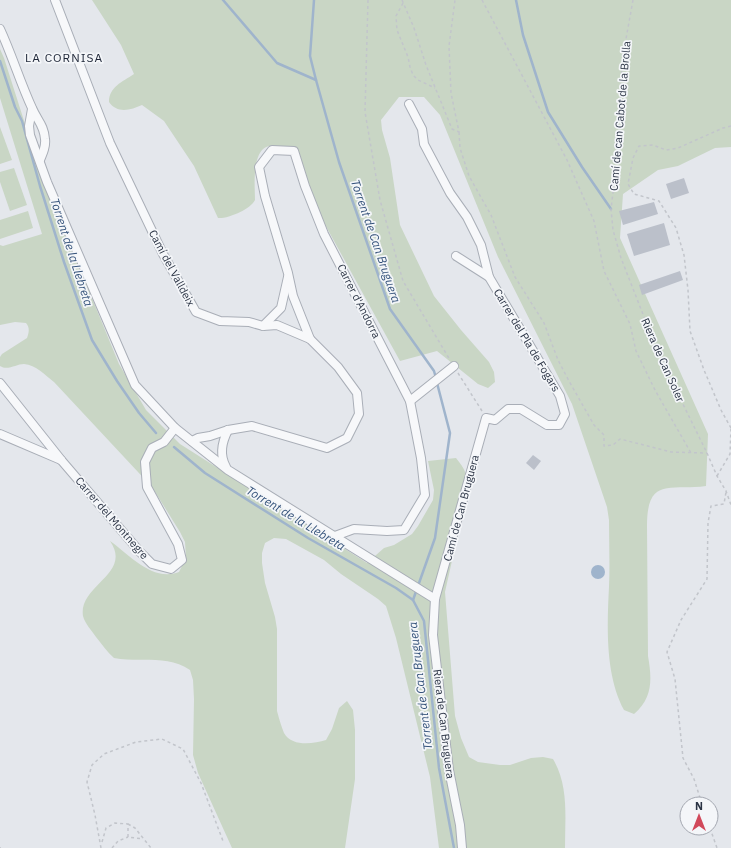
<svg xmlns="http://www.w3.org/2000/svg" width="731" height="848" viewBox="0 0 731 848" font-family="'IBM Plex Sans',sans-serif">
  <rect width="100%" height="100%" fill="#e4e7ec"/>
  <!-- green -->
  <g fill="#c9d6c5">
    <path d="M92,0H731V147L715,148L678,166L658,170L623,194L620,238L708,434L706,486C670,491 647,476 647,526L648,656C652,679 653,698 634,714L624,710C605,675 607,626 609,587C610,565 609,542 609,520L607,507L572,404L498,257L440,115L424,97H399L381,120L382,130L390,158L400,225L434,296L461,330L489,362L494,372L495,382L488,388L478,384L437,351L400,361L317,210L294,148C286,147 276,145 269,146C251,150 255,187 255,200C251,209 228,219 218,218L194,166L164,121L142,105C131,110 117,114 109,102C109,87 122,82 134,74L121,45Z"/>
    <path d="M0,49L4,58L41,174L119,364L146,410L180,444L367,563L384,548L394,545L412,534L418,526L433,500L434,490L428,461L456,458C465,469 468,475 468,489L445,592L455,716L461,738L469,757L478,762L500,765H510L531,758L543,757L553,759C569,786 565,818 565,848H439L430,777L396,638L386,606L378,599L341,574L324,560L286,539L274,538L265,543L262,553V563L265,583L275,617L277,629V711C279,718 281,726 284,733C292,747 313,744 326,740L332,729L339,708L347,701L353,710L355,730V779L345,848H232L198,773L193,755L194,699L193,680L190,670C167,654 139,663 114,658C107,652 102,644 96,637C92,631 85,624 83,616C78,585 133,574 110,541C130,555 152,582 179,572L186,558L185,542L180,532L152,487L54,382C45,375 36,365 24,364C16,364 8,371 0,366V357L2,354L27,338C29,332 30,328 26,323L15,322L0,325V245L3,246L42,234L0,98Z"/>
    <path d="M0,127L12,160L0,164Z"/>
    <path d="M14,168L27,205L10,211L0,182V172Z"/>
    <path d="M28,211L33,228L0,239V220Z"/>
  </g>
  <!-- water -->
  <circle fill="#9fb4cc" cx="598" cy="572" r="7"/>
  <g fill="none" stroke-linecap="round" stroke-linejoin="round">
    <!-- stream -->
    <g stroke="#9fb4cc" stroke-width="2.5">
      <path d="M223,0L277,63L316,80L339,162L390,309L434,371L436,378"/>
      <path d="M314,0L310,56L316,80"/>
      <path d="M516,0L523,35L548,112L582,167L611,209"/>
      <path d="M0,61L15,107L22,121L40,186L64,262L92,340L117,381L139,413L156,433"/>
      <path d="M437,383L450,433L435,538L413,600L424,621L439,768L454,848"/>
      <path d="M174,447L205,473L308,538L396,588L413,600"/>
    </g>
  </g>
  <!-- building -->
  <g fill="#bbc0ca">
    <path d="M684,178L689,193L671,199L666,184Z"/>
    <path d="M654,202L658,214L623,225L619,211Z"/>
    <path d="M664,223L670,245L634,256L627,234Z"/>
    <path d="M680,271L683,280L642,295L639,285Z"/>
    <path d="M533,455L541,461L534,470L526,463Z"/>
  </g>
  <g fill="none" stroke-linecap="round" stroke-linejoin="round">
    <defs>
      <g id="minor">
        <path d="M55,0L110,143L163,254L196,312L220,321L249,322L263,326L277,325L310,339L338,367L357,393L359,414L347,438L327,448L252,426L228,430L210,436L198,438L192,441"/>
        <path d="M0,29C12,55 20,82 32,108C37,120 44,125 45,139C46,146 43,153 40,160"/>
        <path d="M409,104L422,129L424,144L450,193L467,217L481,245L489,277L560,396L565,414L559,425H547L521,409H508L495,420L486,418L435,599L433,635L449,770L460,825L462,848"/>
        <path d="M32,109L29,126L30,135L47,182L135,385L175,428L228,470L435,599"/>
        <path d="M456,256L489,277"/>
        <path d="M263,326L281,308L288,277"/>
        <path d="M310,339L293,296L288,273L265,196L259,167L272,150L294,151L305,186L324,234L410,401L421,458L425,495L404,530L387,531L354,529L335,536"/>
        <path d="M0,383L62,461L140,552L152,564L171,569L182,560L178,544L147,487L145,462L152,448L164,442L175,428"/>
        <path d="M410,401L454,366"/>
        <path d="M0,434L61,460"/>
        <path d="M226,467C219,454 222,442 228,430"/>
      </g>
    </defs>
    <!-- minor casing -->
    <use href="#minor" stroke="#a9aeb7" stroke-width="10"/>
    <!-- path -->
    <g stroke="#c2c5cb" stroke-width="1.5" stroke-dasharray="3 3" stroke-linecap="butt">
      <path d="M368,0L365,112L380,200L403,281L450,360"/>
      <path d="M402,0L414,28L426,65L452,129L459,132L451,93L449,46L455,0"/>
      <path d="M482,0L567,160L594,221L604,271L630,324L636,351L655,390L691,453"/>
      <path d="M633,0L622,61L620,135L611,209L613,230L621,258L646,322L677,392L707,453L717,476L726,491L731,505"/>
      <path d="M403,3L396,16L397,30L408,57L410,67L413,75L418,80L435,88"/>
      <path d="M731,126L723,128L678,148L666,150L653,145L639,146L633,158L628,184L634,194L659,201L676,228L684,255L688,290L690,331L704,370L721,410L731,428"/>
      <path d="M459,132L460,148L469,176L491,215L515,277L544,323L558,360L569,381L594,425L604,435V446L613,445L620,439L671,452L707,453"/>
      <path d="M458,373L482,411"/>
      <path d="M717,476L730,454L731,428"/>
      <path d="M702,804L694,779L683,758L675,679L667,652L681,620L707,579L708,523L711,506L724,504L726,492"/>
      <path d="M128,824L135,828L151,848"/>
      <path d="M710,828L717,848"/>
      <path d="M102,842L106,828L115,823L128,824V837L143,839"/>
      <path d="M0,847V848"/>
      <path d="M101,848L95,815L87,782L92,765L104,754L136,742L162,739L183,749L201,783L223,841"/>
      <path d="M112,848L118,841L128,837"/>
    </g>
    <!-- minor -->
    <use href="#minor" stroke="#f7f8fa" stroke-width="8"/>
  </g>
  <g text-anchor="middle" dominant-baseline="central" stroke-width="3.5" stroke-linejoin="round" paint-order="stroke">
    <!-- street labels -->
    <g font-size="11" fill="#2b3445" stroke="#f4f6f9">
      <text transform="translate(620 116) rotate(-85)">Camí de can Cabot de la Brolla</text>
      <text transform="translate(172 268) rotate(62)">Camí del Valldeix</text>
      <text transform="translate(359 301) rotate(63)">Carrer d'Andorra</text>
      <text transform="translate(527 340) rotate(59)">Carrer del Pla de Fogars</text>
      <text transform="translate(663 360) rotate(66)">Riera de Can Soler</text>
      <text transform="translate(461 508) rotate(-75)">Camí de Can Bruguera</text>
      <text transform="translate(112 518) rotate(49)">Carrer del Montnegre</text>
      <text transform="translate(444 724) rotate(83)">Riera de Can Bruguera</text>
    </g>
    <!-- neighbourhood labels -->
    <g font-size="12" letter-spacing="1" fill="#1d2536" stroke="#f4f6f9">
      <text x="64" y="57">LA CORNISA</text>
    </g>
    <!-- water labels -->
    <g font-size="12" font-style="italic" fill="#34527a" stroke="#f4f6f9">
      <text transform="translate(376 241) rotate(71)">Torrent de Can Bruguera</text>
      <text transform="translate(72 252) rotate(72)">Torrent de la Llebreta</text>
      <text transform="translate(296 518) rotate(31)">Torrent de la Llebreta</text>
      <text transform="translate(420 686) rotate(-97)">Torrent de Can Bruguera</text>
    </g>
  </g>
  <!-- north arrow -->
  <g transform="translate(699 816)"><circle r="19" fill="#f4f6f9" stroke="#a4a8b1"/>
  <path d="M0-3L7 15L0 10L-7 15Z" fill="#d1495b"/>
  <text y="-6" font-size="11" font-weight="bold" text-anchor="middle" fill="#2b3445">N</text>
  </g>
</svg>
